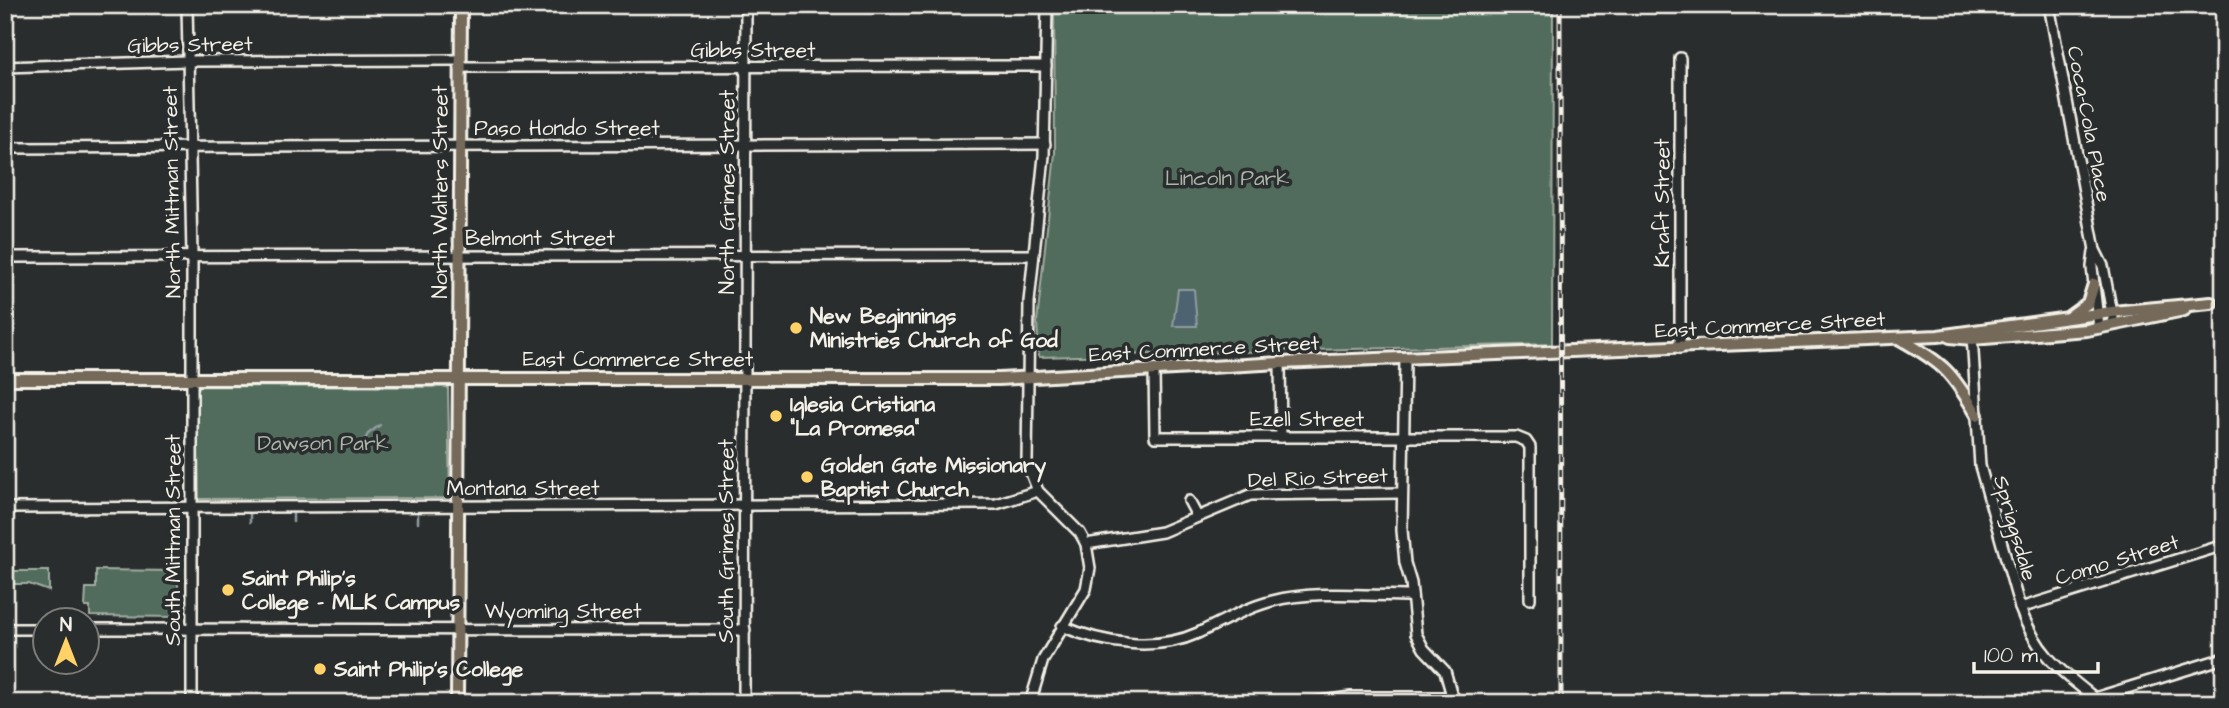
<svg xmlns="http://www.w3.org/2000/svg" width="2229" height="708" viewBox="0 0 2229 708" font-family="'Architects Daughter',sans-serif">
  <rect width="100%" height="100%" fill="#2a2d2e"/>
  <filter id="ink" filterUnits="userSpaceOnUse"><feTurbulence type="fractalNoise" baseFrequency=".0143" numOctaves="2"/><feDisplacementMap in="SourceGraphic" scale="14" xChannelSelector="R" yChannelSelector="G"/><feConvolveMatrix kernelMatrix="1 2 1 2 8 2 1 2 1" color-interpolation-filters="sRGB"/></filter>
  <g filter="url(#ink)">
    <!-- green -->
    <g fill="#516c5b" stroke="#a2aea2" stroke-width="2">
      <path d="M1054,5H1553L1552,344L1039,357L1037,322L1055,153Z"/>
      <path d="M201,386L448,387L450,498L199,499L197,390Z"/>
      <path d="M96,570L178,571V617L90,616V607H85L86,588H96Z"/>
      <path d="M5,571H49V591L29,584H5Z"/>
    </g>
    <!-- water -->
    <path fill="#4d6471" stroke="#909ca1" stroke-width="2" d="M1178,289H1194L1197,326H1173Z"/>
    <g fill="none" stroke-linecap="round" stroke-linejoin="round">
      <!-- stream -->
      <g stroke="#909ca1" stroke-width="2.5">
        <path d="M363,443L368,434L380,425"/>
        <path d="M250,514V522"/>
        <path d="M293,514V522"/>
        <path d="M418,514V523"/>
      </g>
      <defs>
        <g id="minor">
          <path d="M187,5L192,256V703"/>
          <path d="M2049,5L2095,250L2103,266L2113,318"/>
          <path d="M1680,58V348"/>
          <path d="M5,67L187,61L460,60"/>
          <path d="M460,67L1046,66"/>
          <path d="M5,148L1045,144"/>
          <path d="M2094,252L2092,267L2099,328"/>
          <path d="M5,257L1033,255"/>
          <path d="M1972,335L1980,466L2020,608C2038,657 2062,672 2101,703"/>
          <path d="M1405,361L1402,530L1405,563L1411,583L1416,634L1424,649L1445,671L1454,703"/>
          <path d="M1280,363L1281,437"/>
          <path d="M1154,370L1155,437H1516L1526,441L1530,447V599"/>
          <path d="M1189,501L1197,516"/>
          <path d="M5,508L996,504L1038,491"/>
          <path d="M1086,544L1162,532L1250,495L1402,493"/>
          <path d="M2020,608L2224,545"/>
          <path d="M1062,626C1102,644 1156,652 1198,633C1222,622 1245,608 1272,601C1317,590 1366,596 1412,596"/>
          <path d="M5,629H46"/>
          <path d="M88,629L745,630"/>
          <path d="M2095,698L2224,658"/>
          <path d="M744,703L746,5"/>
          <path d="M1030,703L1043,660L1086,589L1090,568L1086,544L1080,533L1038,491L1027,463L1029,302L1044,156L1047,5"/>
          <path d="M1306,703L1351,697H1454"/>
        </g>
        <g id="major">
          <path d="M2070,316L2088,303L2094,284"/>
          <path d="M1950,337L1972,339L2087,330L2184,310"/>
          <path d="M1900,339C1943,363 1952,372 1977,415"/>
          <path d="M5,379H999L1280,363L1938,336L2112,312L2211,303"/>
          <path d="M457,703L461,5"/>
        </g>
      </defs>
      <!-- minor casing -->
      <use href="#minor" stroke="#f4f1e8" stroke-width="14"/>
      <!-- major casing -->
      <use href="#major" stroke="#f4f1e8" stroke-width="16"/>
      <!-- minor -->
      <use href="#minor" stroke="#2a2d2e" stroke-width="9"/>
      <!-- major -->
      <use href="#major" stroke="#746a5a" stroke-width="10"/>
      <defs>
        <path id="rail" d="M1560,5L1561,703"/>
      </defs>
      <!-- rail casing -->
      <use href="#rail" stroke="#f4f1e8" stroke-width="5"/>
      <!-- rail -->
      <use href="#rail" stroke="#2a2d2e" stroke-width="2.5" stroke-dasharray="8" stroke-linecap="butt"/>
    </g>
  </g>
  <!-- markers -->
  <g fill="#ffd166" stroke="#2a2d2e" stroke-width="2.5">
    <circle cx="796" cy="328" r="7"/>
    <circle cx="776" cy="416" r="7"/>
    <circle cx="807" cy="477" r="7"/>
    <circle cx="228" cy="590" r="7"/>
    <circle cx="320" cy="669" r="7"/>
  </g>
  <g text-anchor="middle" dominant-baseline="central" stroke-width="7" stroke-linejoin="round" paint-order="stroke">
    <!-- street labels -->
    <g font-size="21" fill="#f4f1e8" stroke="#2a2d2e">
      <text transform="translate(190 45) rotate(-1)">Gibbs Street</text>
      <text x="753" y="50">Gibbs Street</text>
      <text transform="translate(2089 124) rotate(79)">Coca-Cola Place</text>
      <text x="567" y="128">Paso Hondo Street</text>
      <text transform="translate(172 192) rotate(-91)">North Mittman Street</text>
      <text transform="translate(440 192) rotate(-90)">North Walters Street</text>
      <text transform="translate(727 192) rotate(-90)">North Grimes Street</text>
      <text transform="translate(1662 203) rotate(-90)">Kraft Street</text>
      <text x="540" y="238">Belmont Street</text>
      <text transform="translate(1770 325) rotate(-3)">East Commerce Street</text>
      <text transform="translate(1204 349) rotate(-3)">East Commerce Street</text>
      <text x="638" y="359">East Commerce Street</text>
      <text x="1307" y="419">Ezell Street</text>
      <text transform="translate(1318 478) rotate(-2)">Del Rio Street</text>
      <text x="523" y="488">Montana Street</text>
      <text transform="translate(2015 528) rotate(74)">Spriggsdale</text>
      <text transform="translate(173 540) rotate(-90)">South Mittman Street</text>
      <text transform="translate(726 541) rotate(-90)">South Grimes Street</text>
      <text transform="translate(2117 560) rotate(-17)">Como Street</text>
      <text x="563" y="611">Wyoming Street</text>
    </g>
    <!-- park labels -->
    <g font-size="21" fill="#abb5a9" stroke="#2a2d2e">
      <text x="1227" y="178">Lincoln Park</text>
      <text x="323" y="443">Dawson Park</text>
    </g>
    <!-- poi labels -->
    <g font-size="21" font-weight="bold" fill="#f4f1e8" stroke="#2a2d2e" text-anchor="start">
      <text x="810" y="316">New Beginnings<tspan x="810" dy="24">Ministries Church of God</tspan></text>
      <text x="790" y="404">Iglesia Cristiana<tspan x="790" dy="24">"La Promesa"</tspan></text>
      <text x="821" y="465">Golden Gate Missionary<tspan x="821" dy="24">Baptist Church</tspan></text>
      <text x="242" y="578">Saint Philip's<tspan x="242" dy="24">College - MLK Campus</tspan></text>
      <text x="334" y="669">Saint Philip's College</text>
    </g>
  </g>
  <!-- margin -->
  <rect width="2229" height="708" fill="none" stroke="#2a2d2e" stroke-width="28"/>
  <rect x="14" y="14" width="2201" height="680" fill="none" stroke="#f4f1e8" stroke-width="2.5" filter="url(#ink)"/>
  <!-- north arrow -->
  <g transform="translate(66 641)"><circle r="33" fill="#2a2d2e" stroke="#7b7b78" stroke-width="2"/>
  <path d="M0-5L12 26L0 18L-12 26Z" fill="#ffd166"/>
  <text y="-10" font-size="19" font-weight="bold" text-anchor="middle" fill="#f4f1e8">N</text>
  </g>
  <!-- scale -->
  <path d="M1974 662v10h124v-10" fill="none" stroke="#f4f1e8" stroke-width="3.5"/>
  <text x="1984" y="662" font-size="21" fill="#f4f1e8" stroke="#2a2d2e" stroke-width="5" paint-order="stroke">100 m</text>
</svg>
